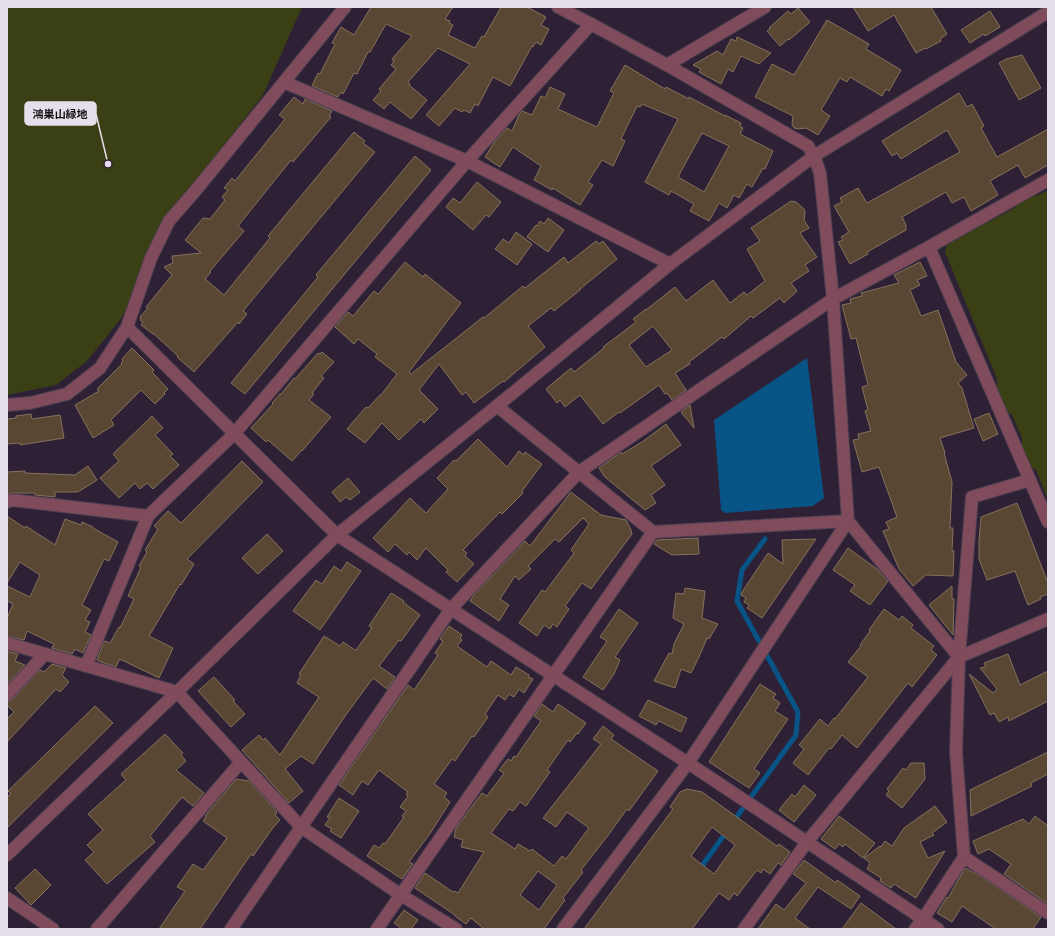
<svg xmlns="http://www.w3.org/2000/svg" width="1055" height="936" viewBox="0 0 1055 936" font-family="Commissioner,'Noto Sans JP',sans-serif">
  <rect width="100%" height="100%" fill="#2e2135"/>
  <!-- green -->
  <g fill="#3a4013">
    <path d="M7,7H302L263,95L156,232L123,316L87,361L56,385L7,395Z"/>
    <path d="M1048,190V500L1036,470L1029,465L1022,449V438L1012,415L1005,410L997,390V379L945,252L947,245L967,234L969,230L982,222L985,224L1016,207V203L1033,193L1037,196Z"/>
  </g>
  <!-- water -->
  <path fill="#085487" d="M807,358L824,498L813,506L725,513L721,510L714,420Z"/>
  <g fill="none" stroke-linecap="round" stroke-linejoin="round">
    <!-- stream -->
    <g stroke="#085487" stroke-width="5">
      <path d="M733,822L796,735L798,712L737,601L742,570L765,539"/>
      <path d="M699,870L727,831"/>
    </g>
  </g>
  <!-- building -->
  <g fill="#594733" stroke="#85715c" fill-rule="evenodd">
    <path d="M371,7H453L445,19L450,21L449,23L453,25L448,35L475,48L482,36L484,37L501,7H527L546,17L541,25L549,29L541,45L536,42L533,47L532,46L510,86L493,77L478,106L475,104L470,113L464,110L462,112L455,108L439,126L426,115L470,64L438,48L408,82L410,84L409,85L427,100L411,119L390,102L384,109L373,100L381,91L379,89L396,69L391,65L394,61L392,59L412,36L386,24L370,52H368L357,74L354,73L343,94L341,92L338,97L312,86L318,73L320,74L335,44L332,43L341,27L354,35Z"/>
    <path d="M853,7H931L947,34L940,39L941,41L926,49L925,48L916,53L894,15L868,31Z"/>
    <path d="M798,8L810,22L789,40L788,39L780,46L767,31L770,29L769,28L788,11L791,14Z"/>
    <path d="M990,11L1000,27L985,36L984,34L970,43L961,30Z"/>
    <path d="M827,20L869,44L866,49L901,70L889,91L886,89L882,96L850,77L847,82L840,78L821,110L830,116L818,135L806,128L798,129L794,128L792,124L793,116L755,97L772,64L794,75Z"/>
    <path d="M737,37L771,53L759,64L741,56L733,72L728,69L721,84L699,72L701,69L693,65L717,51L723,55L731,39L736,41Z"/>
    <path d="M1022,55L1041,88L1019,100L999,63L1006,59Z"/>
    <path d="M625,65L665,89L666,87L689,99V97L725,116V115L741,123L740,126L743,128L740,134L773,151L765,169L763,168L752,187L747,184L739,198L734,195L727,208L719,203L709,221L690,211L694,204L671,191L669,195L645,182L678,119L642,104L640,107L637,106L621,139L625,141L613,166L602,160L588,182L593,185L580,205L553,188L552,190L534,180L541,166L513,147L500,167L485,157L495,141L507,128L512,131L520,113L522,111L532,115L541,96L545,98L550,87L565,94L558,109L597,127L614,93L610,91ZM702,133L729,146L704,192L678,177Z"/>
    <path d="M959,93L967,107L972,104L984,126L981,128L997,157L1048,129V165L1025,178L1018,165L990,181L998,195L971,211L964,197L952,203L946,192L902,217L906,225V230L867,252L868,254L850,264L838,242L843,240L841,237L849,232L834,206L842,202L840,198L858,188L867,203L960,152L947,130L901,159L897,153L892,156L882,141Z"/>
    <path d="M294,97L303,104L305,99L332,111L329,116L331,117L293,162L291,160L238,226L244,231L210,271L211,272L205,279L224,295L270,238L268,236L354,132L365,141L363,143L375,152L243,311L247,314L239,324L238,322L194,372L177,357L178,356L154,334H153L141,325L143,322L140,320L141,318L140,317L148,308L146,307L172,275L164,267L173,263L172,256L201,253L185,240L203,218L210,219L225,200L222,197L228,190L224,188L232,178L235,181L285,119L279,115Z"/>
    <path d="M415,156L431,170L245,394L231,383L318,277L316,275Z"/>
    <path d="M477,182L501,202L489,217L486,215L473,230L446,207L453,198L460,203Z"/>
    <path d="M791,201L796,202L804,209L805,213L804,220L809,228L800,233L817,257L805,265L809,271L791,283L797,291L784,303L780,298L753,318L751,316L724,339L722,337L689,362L690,364L675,373L686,390L672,400L667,393L665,394L659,385L620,413L619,412L603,424L580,395L565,407L560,400L557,403L546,389L571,368L574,372L604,348L603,347L636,322L633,319L646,309V310L675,287L686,301L713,280L730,303L744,292L747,295L765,281L747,249L760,241L751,228ZM653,326L672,350L646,367L629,345Z"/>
    <path d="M548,218L564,230L548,252L527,237L536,225L537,226L540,221L544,224Z"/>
    <path d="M516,232L532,244L517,265L495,249L503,239L509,243Z"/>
    <path d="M596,241L599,244L603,241L617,259L580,289V290L554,311L551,308L528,326L545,347L504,382L503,381L474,403L466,392L462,395L439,364L419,390L438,409L424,423L421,419L399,440L382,423L365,443L347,429L366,407L368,408L380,395H381L397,374L375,357L377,354L358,339L354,344L335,327L348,312L353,316L374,291L378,294L380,292L405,262L423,277L425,274L461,303L409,372L411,374L483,317L484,318L523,286L525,288L564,257L568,263Z"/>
    <path d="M920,262L927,276L917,280L920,285L910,290L921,316L938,310L956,362L967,375L958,383L962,388L974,428L940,438L945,453H944L952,482L950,528H953L952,551H954L953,576L926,575L913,586L899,569L883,531L889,529L886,522L897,517L879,467L862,472L853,440L859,439L858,434L871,431L865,411L868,410L862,387L868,385L856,338L851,339L842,305L851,303L850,299L862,296L861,293L899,283L894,275Z"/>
    <path d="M132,348L154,370L152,372L168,389L164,393L165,394L155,404L141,390L111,420L114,425L93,438L75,405L99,391L97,389L122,364L121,363L123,361L122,359Z"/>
    <path d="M322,352L334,362L321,376L324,378L312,393L314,394L309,400L331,417L302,451V450L292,461L268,440L266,442L251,428L273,404L272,403L280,394H281L294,378L295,379L318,353L320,354Z"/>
    <path d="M690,405L694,428L681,412Z"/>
    <path d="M989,413L998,434L983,441L974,419Z"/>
    <path d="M31,414L32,419L60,415L64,438L20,445V443L7,444V419L16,418V416Z"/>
    <path d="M152,416L163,428L155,435L173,454L170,456L179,465L153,489L147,483L140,489L135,483L119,498L100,478L119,461L113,454Z"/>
    <path d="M666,424L681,445L651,466L665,485L651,495L656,503L645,510L605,477L599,468L621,452L622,454L642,442Z"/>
    <path d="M478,439L507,467L519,451L524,455L525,452L542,464L522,491L523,493L502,514L500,512L463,550L467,553L465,556L474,564L457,582L446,572L448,570L426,548L417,560L409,552L407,555L395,544L388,552L373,538L410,498L426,513L448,489L437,478L454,460L456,461Z"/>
    <path d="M242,461L263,482L187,559L194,564L181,585L180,584L149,636L173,648L159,678L122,660H119L116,667L104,663L97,660L104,641L110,643L119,627L120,628L134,599L128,596L141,567L139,566L147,552L145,550L158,529L154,526L168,511L181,523Z"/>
    <path d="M88,466L97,480L78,492H55V497L35,495V493H12L7,494V472L25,471V473L75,475Z"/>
    <path d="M348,478L360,492L350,500L346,497L340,502L332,492Z"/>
    <path d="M571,492L601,515L626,520L631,530L632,534L591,589L582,583L565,606L569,609L557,627L553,624L550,629L544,625L537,636L519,623L542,590L545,592L574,553L571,550L589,524L583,518L559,542L555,539L528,566L531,569L519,580L515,576L500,599L509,605L499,621L470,601L474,595L525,541L530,546Z"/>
    <path d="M1017,503L1048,583V594L1040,597L1041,599L1028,605L1015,571L987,580L979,559V541L981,517Z"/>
    <path d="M7,516L25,528L26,526L55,545L65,519L81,525L82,522L93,527V528L118,542L109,561L104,559L82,605L91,610L85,620L90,622L85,632L91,635L83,653L75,649L72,654L52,648L54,644L27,631L24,640L7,636V618L13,604L7,601V586L30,597L40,575L20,562L7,583Z"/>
    <path d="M267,534L283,551L258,574L242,558Z"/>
    <path d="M698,538L699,554L672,555L654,544L657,540Z"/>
    <path d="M816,539L762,618L747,608L749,605L744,602L746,598L741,595L742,592L768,553L783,564L782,540Z"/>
    <path d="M848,548L877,569L888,581L870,605L850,591L855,585L833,570Z"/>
    <path d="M347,562L361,571L320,630L293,611L316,580L322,584L334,566L341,571Z"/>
    <path d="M952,586V599H954L953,635L929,605Z"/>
    <path d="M685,588L705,591L702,618L718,624L709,639L707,638L698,659L691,673L681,669L675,688L654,681L669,653L672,654L674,644L684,624L673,618L676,593L684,594Z"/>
    <path d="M391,593L404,601L403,602L420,615L401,641L399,640L379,666L395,677L387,689L373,678L345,716L313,764L301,756L285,769L303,791L289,803L242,750L259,735L263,740L265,738L280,755L319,697L297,683L301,675L299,674L324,636L340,646L343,642L355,650H356L372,628L369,626Z"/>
    <path d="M619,609L638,623L615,657L620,660L614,674L603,690L583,677L607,641L600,637Z"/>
    <path d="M884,609L899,620L902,616L913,625L911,628L934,646L931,650L937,655L912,687L908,683L857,748L842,735L831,749L829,748L808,775L793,763L804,749L799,745L820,719L828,726L834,718L835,719L868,677L848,662L861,646L860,645L870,631L869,630Z"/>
    <path d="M449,626L462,635L460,638L462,640L457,646L487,667L491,661L511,675L516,667L529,675L528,677L533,679L524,693L519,689L514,697L509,694L505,700L498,695L485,714L488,717L474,737L472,736L455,761L452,759L434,784L447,793L444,797L450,802L431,832L409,862L413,864L402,879L367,856L374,845L379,848L383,843L385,844L404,817L402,816L406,811L400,807L408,796L406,794L408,792L379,770L368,785L362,781L353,795L339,785L408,685L414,690L438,655L435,653L443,641L440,639Z"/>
    <path d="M7,651L18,654L15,661L25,665L7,684Z"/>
    <path d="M1008,654L1020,685L1048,671V701L1009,721L1008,717L999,722L994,713L990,715L969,674L993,693L997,689L980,668L986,667L984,663Z"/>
    <path d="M52,664L66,668L62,675L69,682L60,692L56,689L7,742V719L14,712L7,705V702L12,700L40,670L44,672Z"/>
    <path d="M214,677L235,700L233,701L245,714L231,727L198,691Z"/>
    <path d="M760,684L776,694L773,698L780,703L775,711L788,719L754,769L760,773L749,788L709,762Z"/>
    <path d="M648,700L687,718L681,732L659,721L656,725L639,716Z"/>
    <path d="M542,704L553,712L558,704L586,723L578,734L577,733L570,742L568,740L547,770L550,772L526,806L520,802L513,811L509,809L491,833L515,849L518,844L530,851L532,849L554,866L562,856L566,859L589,828L567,812L556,827L543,818L601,744L593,739L603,726L614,735L611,739L658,771L629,811L627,809L609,834L581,870L583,872L563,898L565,900L544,929H484L471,918L466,924L455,916V915L415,888L425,873L453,892L454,891L458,893L484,852L461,847L463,840L454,837L456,828L482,793L487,796L502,776L504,773L499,770L508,759L511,761L514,756L516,757L541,721L534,716ZM538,871L557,885L539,910L520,895Z"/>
    <path d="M95,706L113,723L7,828V797L11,794L8,791Z"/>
    <path d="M165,734L183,753L181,755L186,761L176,770L204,793L193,806L182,797L150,836L155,842L107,884L85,860L94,852L87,845L103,830L88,814L126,780L121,774Z"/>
    <path d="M1048,752V774L1031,783L1032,786L971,816L970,790Z"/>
    <path d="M911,763H924L925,779L902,808L886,795L889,791L887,789L903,768L906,770Z"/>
    <path d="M236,779L249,781L277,812L275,815L280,820L272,829L253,856L251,854L200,929H159L185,891L177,887L193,864L203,870L227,838L203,821L206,817L205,816Z"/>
    <path d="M804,785L816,795L794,822L779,810L792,794L795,797Z"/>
    <path d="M687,789L702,792L777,846L779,844L790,852L781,865L778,863L770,874L763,869L761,873L757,870L737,896L734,893L729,900L719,893L692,929H584L673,809L670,807L680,792ZM712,827L735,845L714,874L691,856Z"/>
    <path d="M339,798L359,811L341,838L330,831L332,829L325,825L330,818L327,817Z"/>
    <path d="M935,806L947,822L932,833L934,835L920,842L928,858L945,851L916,898L894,884L891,888L880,881L881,878L867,869L870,863L864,858L880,846L881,847L885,841L892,846L904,828Z"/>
    <path d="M839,816L875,843L863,858L845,844L843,847L839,844L835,849L821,839Z"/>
    <path d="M1035,816L1048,826V904L1004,874L1011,864L989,849L978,854L973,841L1023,819L1029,824Z"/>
    <path d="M804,860L836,883L837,880L860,896L851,909L818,887L795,918L810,929H758L776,904L784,910L806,883L793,874Z"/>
    <path d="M965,868L980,876L1041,917L1033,929H996L962,906L952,922L937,913L947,897L948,898Z"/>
    <path d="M35,869L51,885L31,905L15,888Z"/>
    <path d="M861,903L896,929H842Z"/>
    <path d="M404,910L418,920L411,929H402L394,923Z"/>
  </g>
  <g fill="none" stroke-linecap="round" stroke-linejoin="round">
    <defs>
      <g id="minor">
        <path d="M558,7L591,24"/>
        <path d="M284,82L467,161L670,264"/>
        <path d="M929,247L1048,522"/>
        <path d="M127,327L337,535L688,763L938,929"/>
        <path d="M7,405L30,403L67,394L100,368L127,327L151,258L169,221L196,190L345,7"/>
        <path d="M497,406L653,532"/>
        <path d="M7,502L12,500L148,516L234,434L467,161L591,24L667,65"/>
        <path d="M7,643L177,692L301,827L401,895L456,929"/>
        <path d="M86,666L148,516"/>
        <path d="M7,695L45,654"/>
        <path d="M7,855L177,692L337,535L497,406L670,264L814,156L1048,12"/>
        <path d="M964,857L1048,913"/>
        <path d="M7,898L53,929"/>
        <path d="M97,929L241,762"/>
        <path d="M231,929L451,609L579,472L833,299L929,247L1048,180"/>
        <path d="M377,929L653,532L848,521L959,657"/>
        <path d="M563,929L688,763L848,521L833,299L820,173L814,156L808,146L667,65L765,7"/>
        <path d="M744,929L807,842L959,657L1048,619"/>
        <path d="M915,929L923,919L964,857L956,752L959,657L972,497L1030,480"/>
      </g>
    </defs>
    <!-- minor casing -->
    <use href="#minor" stroke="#4b3f52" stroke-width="14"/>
    <!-- minor -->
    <use href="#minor" stroke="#804b5a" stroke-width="12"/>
  </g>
  <!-- callouts -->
  <path fill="none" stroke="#e6deeb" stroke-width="1.5" d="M108 164L96 114"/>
  <circle fill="#e6deeb" stroke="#2e2135" stroke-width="1.5" cx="108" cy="164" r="4"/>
  <rect fill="#e6deeb" stroke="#e6deeb" stroke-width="1.5" x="25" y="102" width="71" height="23" rx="4"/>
  <g font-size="11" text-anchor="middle" font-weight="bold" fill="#111">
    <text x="60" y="118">鴻巣山緑地</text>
  </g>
  <!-- border -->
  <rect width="1055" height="936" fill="none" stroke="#e6deeb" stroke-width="16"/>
</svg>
